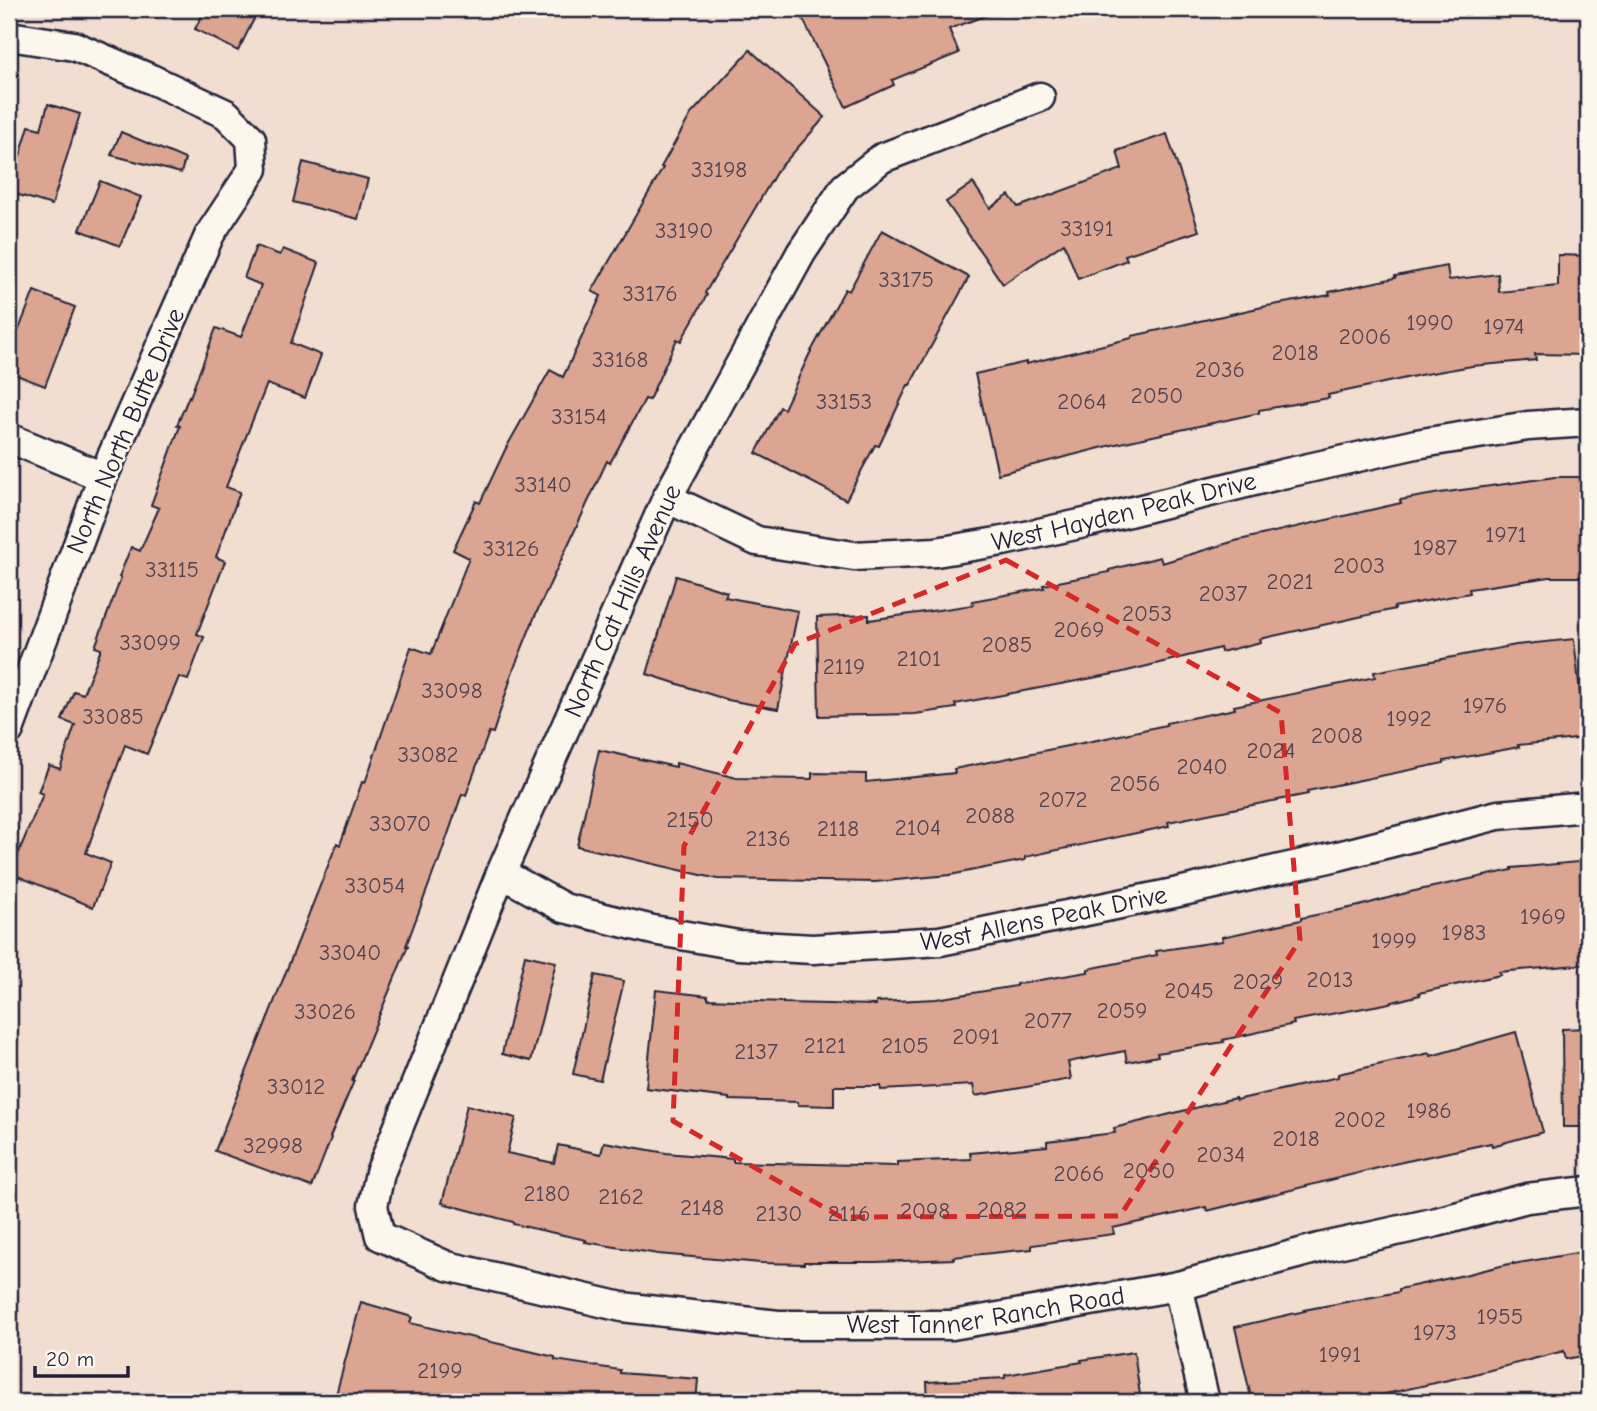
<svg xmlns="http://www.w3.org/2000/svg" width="1597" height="1411" viewBox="0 0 1597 1411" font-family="'Comic Neue',sans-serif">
  <rect width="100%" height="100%" fill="#f1ded1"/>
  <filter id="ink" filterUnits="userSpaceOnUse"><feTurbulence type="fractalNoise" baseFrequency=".0143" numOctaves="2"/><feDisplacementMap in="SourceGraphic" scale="14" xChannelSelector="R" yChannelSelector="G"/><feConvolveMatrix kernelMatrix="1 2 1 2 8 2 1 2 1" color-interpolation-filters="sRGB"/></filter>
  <g filter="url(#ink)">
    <!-- building -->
    <g fill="#dba592" stroke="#22223b" stroke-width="2">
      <path d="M205,9H259L238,51L195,29Z"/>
      <path d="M819,9H995L996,12L949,29L959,53L892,80L894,85L846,107L802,17Z"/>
      <path d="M750,50L825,117L777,171L705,293L707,295L681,341L677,339L649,400L645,399L610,463L607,461L535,616L509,681H510L493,733L489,732L466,795L462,794L438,863H437L406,946H408L352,1081H354L330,1137L331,1138L312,1187L215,1151L337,843L340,845L362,782L365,783L411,647L431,654L469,558L453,550L476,501L480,503L506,448L550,370L563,377L601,296L592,291L663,168L661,167L691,114Z"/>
      <path d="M48,104L80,114L52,205L9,192L29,126L41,129Z"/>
      <path d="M121,132L185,159L181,173L111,155Z"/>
      <path d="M1167,134L1199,231L1125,255L1127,260L1078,279L1064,243L1003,284L946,202L973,183L990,208L1009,195L1018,207L1122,169L1117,151Z"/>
      <path d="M303,162L368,179L358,219L293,202Z"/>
      <path d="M100,181L141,197L120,246L80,230Z"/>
      <path d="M882,230L969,277L910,385H908L879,446L875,445L846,500L756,453L780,407L784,409L809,355L845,289L849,291Z"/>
      <path d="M256,246L280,255L283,249L319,263L291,343L321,355L305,398L267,384L226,487L240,492L216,557L225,561L197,634L204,637L188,680L179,677L147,754L125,745L86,853L111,863L93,907L10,873L43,794L38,792L49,765L60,769L75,725L62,720L74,691L83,694L101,649L95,647L121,578L119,577L131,547L140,551L159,508L151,505L180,426L177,425L189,396L190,397L216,328L241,337L261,285L244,278Z"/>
      <path d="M1558,255L1588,256V355L1535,354L1536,360L1472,366L1420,375L1328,395L1329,398L1259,410V413L1116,444L998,474L975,374L1026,362V364L1132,338V336L1267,306L1330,295L1329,292L1395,278V276L1447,266L1449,280L1498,274L1499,292L1558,286Z"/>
      <path d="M34,291L75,307L45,386L9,372V355Z"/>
      <path d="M1555,477H1588V577H1550L1469,589L1470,593L1394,607L1395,609L1260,639L1261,642L1221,652L1220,648L1119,673L955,704L956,708L915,714L819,716L817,617L869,615V620L973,605L972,601L1044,588L1043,585L1109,572V570L1160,557L1162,563L1235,541L1401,503L1400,500L1440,493Z"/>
      <path d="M676,576L727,592L725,597L798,611L778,709L728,700L647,674Z"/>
      <path d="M1574,639L1585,738L1518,745L1519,747L1444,761V763L1307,791L1308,794L1168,822L1169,826L1025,857V860L950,875L875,882L718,879L577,846L599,750L676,767V763L737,778L812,779V773L866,774V782L955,773L954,769L1102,739L1166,725V723L1235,709L1234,706L1375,677L1374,672L1516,645Z"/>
      <path d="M1588,861V964L1499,972L1500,975L1419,993L1420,995L1385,1004L1293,1021L1294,1024L1223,1040L1224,1042L1157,1053L1158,1056L1127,1062L1125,1051L1068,1062L1071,1079L975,1096L973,1085L881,1090L880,1086H834V1106L798,1105V1102L729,1100V1098L646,1088L656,990L708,996V999L783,1002V1003L876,1005V1002L936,999L1016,986V984L1088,972V969L1157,955L1156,951L1223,941L1222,937L1301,920V918L1359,906L1410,892L1512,870V868Z"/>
      <path d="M525,955L556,962L531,1061L502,1054Z"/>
      <path d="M595,975L624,981L600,1080L573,1074Z"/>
      <path d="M1588,1028V1127H1563L1562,1029Z"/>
      <path d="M1516,1032L1543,1132L1492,1146L1491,1143L1398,1163L1207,1211L1206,1207L1113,1228L1114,1234L1032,1245V1249L953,1257L954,1259L875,1262H804V1264L761,1263L658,1254L585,1242L586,1240L513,1224V1222L442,1203L467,1105L516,1118L507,1153L554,1163L558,1145L601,1154L604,1142L666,1153L733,1159V1162L897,1166V1162L971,1159L970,1153L1047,1146V1141L1115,1133L1114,1128L1235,1098L1236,1100L1338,1077V1074L1390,1062L1430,1053L1431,1056Z"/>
      <path d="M1588,1251V1355L1566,1359L1564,1351L1471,1375L1376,1396V1398L1355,1402H1252L1235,1327L1305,1311L1304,1310L1399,1292V1289L1464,1275L1513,1263V1264Z"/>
      <path d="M361,1302L412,1317L410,1323L555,1357V1360L620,1370V1373L698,1379L696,1402H334Z"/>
      <path d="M1134,1352L1141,1402H928L927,1382L1005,1378V1375L1082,1362L1081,1360Z"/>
    </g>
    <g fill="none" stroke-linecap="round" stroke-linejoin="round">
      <defs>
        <g id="minor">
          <path d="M9,36L74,46L151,79L226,114L251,139L253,169L210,234L103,477L9,730"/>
          <path id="s1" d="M1040,97L882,158L845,187L801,253L667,498L501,873L380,1173L373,1206L380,1236L447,1266L622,1307L778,1325H952L1178,1286L1319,1248L1437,1222L1527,1198L1588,1191"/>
          <path d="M9,438L103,477"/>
          <path id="s2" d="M667,498L757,541L854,556L936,552L1003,541L1089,522L1282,474L1416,444L1528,426L1588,422"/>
          <path id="s3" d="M501,873L564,908L653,930L738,945L813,949L940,941L1174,893L1338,856L1498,815L1576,808H1588"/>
          <path d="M1178,1286L1205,1402"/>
        </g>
      </defs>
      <!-- minor casing -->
      <use href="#minor" stroke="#22223b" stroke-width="33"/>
      <!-- minor -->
      <use href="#minor" stroke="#fbf7ec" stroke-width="28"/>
    </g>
  </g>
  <!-- marked area -->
  <path fill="none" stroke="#d62828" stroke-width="5" stroke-dasharray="14 9" stroke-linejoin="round" d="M1006,560L1281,713L1300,940L1120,1216L841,1217L673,1121L684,846L795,644Z"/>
  <g text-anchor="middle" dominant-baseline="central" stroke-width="5" stroke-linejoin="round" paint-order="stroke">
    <!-- number labels -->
    <g font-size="23" fill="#504351">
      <text x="719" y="169">33198</text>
      <text x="1087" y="228">33191</text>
      <text x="684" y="230">33190</text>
      <text x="906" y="279">33175</text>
      <text x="650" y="293">33176</text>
      <text x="1430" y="322">1990</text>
      <text x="1504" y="326">1974</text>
      <text x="1365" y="336">2006</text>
      <text x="1295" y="352">2018</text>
      <text x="620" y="359">33168</text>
      <text x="1220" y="369">2036</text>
      <text x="1157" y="395">2050</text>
      <text x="844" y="401">33153</text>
      <text x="1082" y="401">2064</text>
      <text x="579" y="416">33154</text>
      <text x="543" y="484">33140</text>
      <text x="1506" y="534">1971</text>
      <text x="1435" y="547">1987</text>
      <text x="511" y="548">33126</text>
      <text x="1359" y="565">2003</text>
      <text x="172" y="569">33115</text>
      <text x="1290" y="581">2021</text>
      <text x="1223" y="593">2037</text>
      <text x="1147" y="613">2053</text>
      <text x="1079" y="629">2069</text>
      <text x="150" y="642">33099</text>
      <text x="1007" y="644">2085</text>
      <text x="919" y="658">2101</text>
      <text x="844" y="666">2119</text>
      <text x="452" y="690">33098</text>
      <text x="1485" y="705">1976</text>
      <text x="113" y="716">33085</text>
      <text x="1409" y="718">1992</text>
      <text x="1337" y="735">2008</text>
      <text x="1271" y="750">2024</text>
      <text x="428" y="754">33082</text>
      <text x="1202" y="766">2040</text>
      <text x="1135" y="783">2056</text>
      <text x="1063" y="799">2072</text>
      <text x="990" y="815">2088</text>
      <text x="690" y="819">2150</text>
      <text x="400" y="823">33070</text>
      <text x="918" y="827">2104</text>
      <text x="838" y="828">2118</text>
      <text x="768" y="838">2136</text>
      <text x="375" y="885">33054</text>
      <text x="1543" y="916">1969</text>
      <text x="1464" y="932">1983</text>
      <text x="1394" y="940">1999</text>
      <text x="350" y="952">33040</text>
      <text x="1330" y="979">2013</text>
      <text x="1258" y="981">2029</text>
      <text x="1189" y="990">2045</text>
      <text x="1122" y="1010">2059</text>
      <text x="325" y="1011">33026</text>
      <text x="1048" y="1020">2077</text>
      <text x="976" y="1036">2091</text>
      <text x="825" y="1045">2121</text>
      <text x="905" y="1045">2105</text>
      <text x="756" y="1051">2137</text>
      <text x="296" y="1086">33012</text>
      <text x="1429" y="1110">1986</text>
      <text x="1360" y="1119">2002</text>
      <text x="1296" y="1138">2018</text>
      <text x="273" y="1145">32998</text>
      <text x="1221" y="1154">2034</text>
      <text x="1149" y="1170">2050</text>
      <text x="1079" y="1173">2066</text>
      <text x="547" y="1193">2180</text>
      <text x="621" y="1196">2162</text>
      <text x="702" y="1207">2148</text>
      <text x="1002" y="1209">2082</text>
      <text x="925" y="1210">2098</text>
      <text x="779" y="1213">2130</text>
      <text x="849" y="1213">2116</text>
      <text x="1500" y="1316">1955</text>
      <text x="1435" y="1332">1973</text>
      <text x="1340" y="1354">1991</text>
      <text x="440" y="1370">2199</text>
    </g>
    <!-- street labels -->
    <g font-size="26" fill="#22223b" stroke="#fbf7ec">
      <text transform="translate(126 431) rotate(-67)">North North Butte Drive</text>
      <text stroke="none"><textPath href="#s2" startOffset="472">West Hayden Peak Drive</textPath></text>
      <text transform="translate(623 601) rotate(-66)">North Cat Hills Avenue</text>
      <text stroke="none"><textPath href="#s3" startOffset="558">West Allens Peak Drive</textPath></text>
      <text stroke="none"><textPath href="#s1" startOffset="1992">West Tanner Ranch Road</textPath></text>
    </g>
  </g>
  <!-- margin -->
  <rect width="1597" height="1411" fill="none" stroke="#fbf7ec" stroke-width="35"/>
  <rect x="18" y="18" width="1562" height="1376" fill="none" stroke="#22223b" stroke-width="2.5" filter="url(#ink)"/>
  <!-- scale -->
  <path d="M35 1366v10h93v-10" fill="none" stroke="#22223b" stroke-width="3.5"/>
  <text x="46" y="1366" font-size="21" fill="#22223b" stroke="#fbf7ec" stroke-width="5" paint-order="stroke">20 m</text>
</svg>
